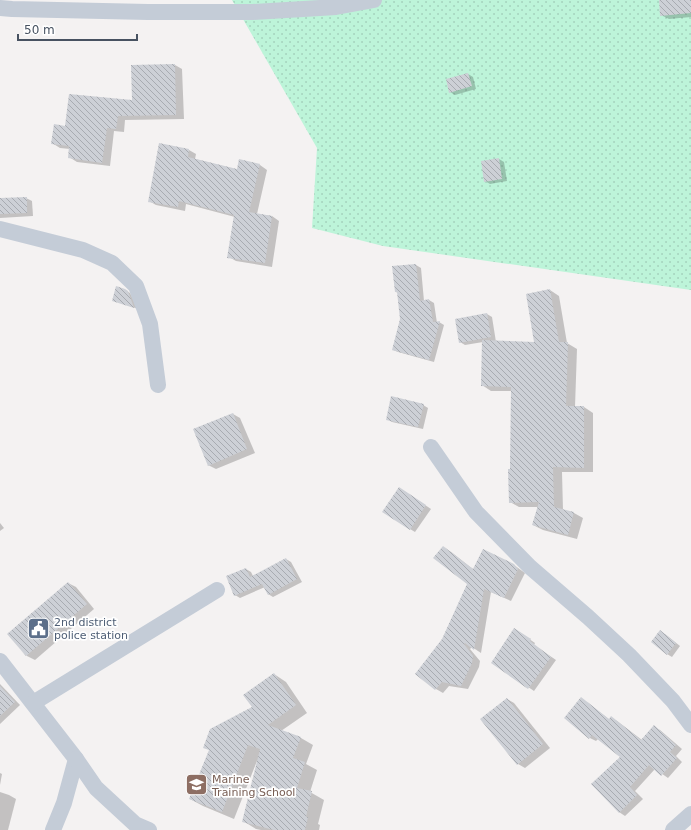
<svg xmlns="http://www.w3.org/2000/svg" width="691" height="830" viewBox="0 0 691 830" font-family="'DejaVu Sans',sans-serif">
  <defs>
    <pattern id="grass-dots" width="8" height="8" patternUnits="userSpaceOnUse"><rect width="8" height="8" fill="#bdf4d9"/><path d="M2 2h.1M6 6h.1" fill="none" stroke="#a4d3bd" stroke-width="1.8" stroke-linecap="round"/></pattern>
    <pattern id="building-back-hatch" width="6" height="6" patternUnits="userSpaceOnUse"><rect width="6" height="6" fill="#cdd0d6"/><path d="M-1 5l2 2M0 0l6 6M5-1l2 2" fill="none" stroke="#a8abb1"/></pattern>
  </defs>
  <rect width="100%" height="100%" fill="#f4f2f2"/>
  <!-- grass -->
  <path fill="url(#grass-dots)" d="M232,0H691V290L383,246L312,228L317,148Z"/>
  <!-- shadow -->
  <g fill="#0003">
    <path d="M660,0H691V17L669,19L661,15Z"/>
    <path d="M175,65L182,69L184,119L125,120L124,132L114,131L110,166L77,162L69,157L70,149L60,148L52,143L66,127L133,102Z"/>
    <path d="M468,74L473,77L476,89L455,95L450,92Z"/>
    <path d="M189,150L196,154L195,159L238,170L240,161L260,165L267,170L257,214L272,216L279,221L272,267L236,261L229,257L235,217L186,204L185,211L156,205L149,201Z"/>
    <path d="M499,159L504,162L507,181L490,184L485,181Z"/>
    <path d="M26,198L32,201L33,216L0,218V199Z"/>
    <path d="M416,265L421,268L424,301L429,300L434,303L437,323L439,322L444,325L434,362L398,352L393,350L401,319L398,293L396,292Z"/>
    <path d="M125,290L130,293L138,309L113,300Z"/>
    <path d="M550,290L559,296L567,343L577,349L575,407H584L593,413V472H562L563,510L574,513L583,518L577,539L543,530L533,525L538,507H519L510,502L512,391H491L482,385L483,342L465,345L460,342L487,314L492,317L496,342L535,343Z"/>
    <path d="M423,405L428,408L423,429L392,422L387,419Z"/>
    <path d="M233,414L240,418L255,453L216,469L208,465Z"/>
    <path d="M404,491L431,509L415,532L410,529Z"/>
    <path d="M0,523L4,528L0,531Z"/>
    <path d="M450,551L474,570L514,565L525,573L511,601L491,592L481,653L472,647L470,649L480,661L479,667L468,689L449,686L443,693L436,689L443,640L469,584Z"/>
    <path d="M286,559L291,562L302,582L273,597L268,594L265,587L240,598L235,595L246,569L251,572L253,576Z"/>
    <path d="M68,583L76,587L94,609L35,660L27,656L9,634Z"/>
    <path d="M519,632L535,643L534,645L556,660L534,691L493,663Z"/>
    <path d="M665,634L680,646L672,657L667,654Z"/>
    <path d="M274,674L286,682L307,713L281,731L301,738L313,745L306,764L317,770L310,792L324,800L318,824L320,825L319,830H261L256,829L243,821L258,762L257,761L234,819L203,806L190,799L253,707Z"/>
    <path d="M0,684L20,705L0,724Z"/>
    <path d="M581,698L610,720L611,718L617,721L642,740L654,727L660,730L682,749L676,756L682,762L668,778L655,769L635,791L643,799L625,816L619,812L621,757L598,739L596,741L590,738Z"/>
    <path d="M507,699L514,703L550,748L525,768L518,764Z"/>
    <path d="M0,773L2,774L0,785Z"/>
    <path d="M0,792L9,795L16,799L8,830H0Z"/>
  </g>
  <!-- building -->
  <g fill="url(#building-back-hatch)">
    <path d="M659,0H691V13L660,16Z"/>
    <path d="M175,64L176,115L118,116L116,129L107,128L102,163L68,158L69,146L51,144L54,124L65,126L69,94L132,100L131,65Z"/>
    <path d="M468,73L472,86L449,93L446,79Z"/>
    <path d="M159,143L189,149L188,157L237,169L239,159L260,164L249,212L272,216L265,263L227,258L234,215L179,201L178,207L148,202Z"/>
    <path d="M499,158L502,179L484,182L481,161Z"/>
    <path d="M27,197V213L0,214V198Z"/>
    <path d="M416,264L420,301L429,299L433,322L440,321L429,360L392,350L400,319L397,292H395L392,266Z"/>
    <path d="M116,286L125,289L128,291L134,308L112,301Z"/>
    <path d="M550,289L559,342H568L566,406H584V468L553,467L554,507L574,512L568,535L532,525L539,502L509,503L508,469H510L511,387L481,386L482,340L534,342L526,294Z"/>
    <path d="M487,313L491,337L459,343L455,319Z"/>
    <path d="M391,396L424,404L418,427L386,420Z"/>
    <path d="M233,413L247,449L208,466L193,429Z"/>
    <path d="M399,487L426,505L410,530L382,512Z"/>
    <path d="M443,546L473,569L483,549L514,564L518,569L504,598L484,589L474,650L465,643L464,644L473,656L472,663L461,686L442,682L435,690L415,674L442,639L467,584L433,558Z"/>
    <path d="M286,558L297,579L268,595L262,584L234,596L226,576L246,568L250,577Z"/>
    <path d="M68,582L87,604L26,656L7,634Z"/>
    <path d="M514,628L531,639L530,641L551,657L528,689L491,663Z"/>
    <path d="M660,630L676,643L667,655L651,642Z"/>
    <path d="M274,673L296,705L268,725L301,737L293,758L305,762L297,788L312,791L306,817H308L305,830H274L242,822L260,749L248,745L222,812L189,799L209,750L203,748L210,729L252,707L243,695Z"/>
    <path d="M0,686L15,702L0,716Z"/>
    <path d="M581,697L609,719L611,716L641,740L654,725L676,745L670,752L677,758L661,776L649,765L630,787L637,795L619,813L591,784L620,757L592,735L589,739L564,718Z"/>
    <path d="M507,698L543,744L517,765L480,719Z"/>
  </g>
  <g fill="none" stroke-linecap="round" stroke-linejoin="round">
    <!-- minor -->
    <g stroke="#c4ccd7" stroke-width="16">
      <path d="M0,8L12,9L148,12H253L336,7L374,0"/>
      <path d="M0,229L83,250L112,263L136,286L150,324L158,385"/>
      <path d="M431,447L476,512L530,567L588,617L629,655L673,701L691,725"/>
      <path d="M0,661L76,759L64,803L53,830"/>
      <path d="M33,703L217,590"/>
      <path d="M76,759L96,788L135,824L149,830"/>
      <path d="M673,830L691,814"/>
    </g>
  </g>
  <!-- icons -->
  <defs>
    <symbol id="civic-square" viewBox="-11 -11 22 22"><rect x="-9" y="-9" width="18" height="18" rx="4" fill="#5c6f8a" stroke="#fff"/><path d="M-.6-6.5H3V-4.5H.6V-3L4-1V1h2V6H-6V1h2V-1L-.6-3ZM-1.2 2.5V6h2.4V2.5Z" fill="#fff"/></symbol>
    <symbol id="school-square" viewBox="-11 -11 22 22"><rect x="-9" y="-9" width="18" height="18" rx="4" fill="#8d6e63" stroke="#fff"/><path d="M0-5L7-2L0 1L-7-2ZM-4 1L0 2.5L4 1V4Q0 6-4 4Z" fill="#fff"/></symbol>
  </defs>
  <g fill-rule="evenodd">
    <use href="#civic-square" x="26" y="616" width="25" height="25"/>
    <use href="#school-square" x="184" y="772" width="25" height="25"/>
  </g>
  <g text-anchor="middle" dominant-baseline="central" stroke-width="3.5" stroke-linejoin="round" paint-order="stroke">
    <!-- service labels -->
    <g font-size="11" fill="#4e5e75" stroke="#fff" text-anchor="start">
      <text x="54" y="622">2nd district<tspan x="54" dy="13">police station</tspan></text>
    </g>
    <!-- education labels -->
    <g font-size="11" fill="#785e54" stroke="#fff" text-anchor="start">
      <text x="212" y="779">Marine<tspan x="212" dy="13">Training School</tspan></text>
    </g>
  </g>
  <!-- scale -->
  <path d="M18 34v6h119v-6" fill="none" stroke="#475261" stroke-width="2"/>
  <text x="24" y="34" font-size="12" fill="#475261" stroke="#ffffff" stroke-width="3" paint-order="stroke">50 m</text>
</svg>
